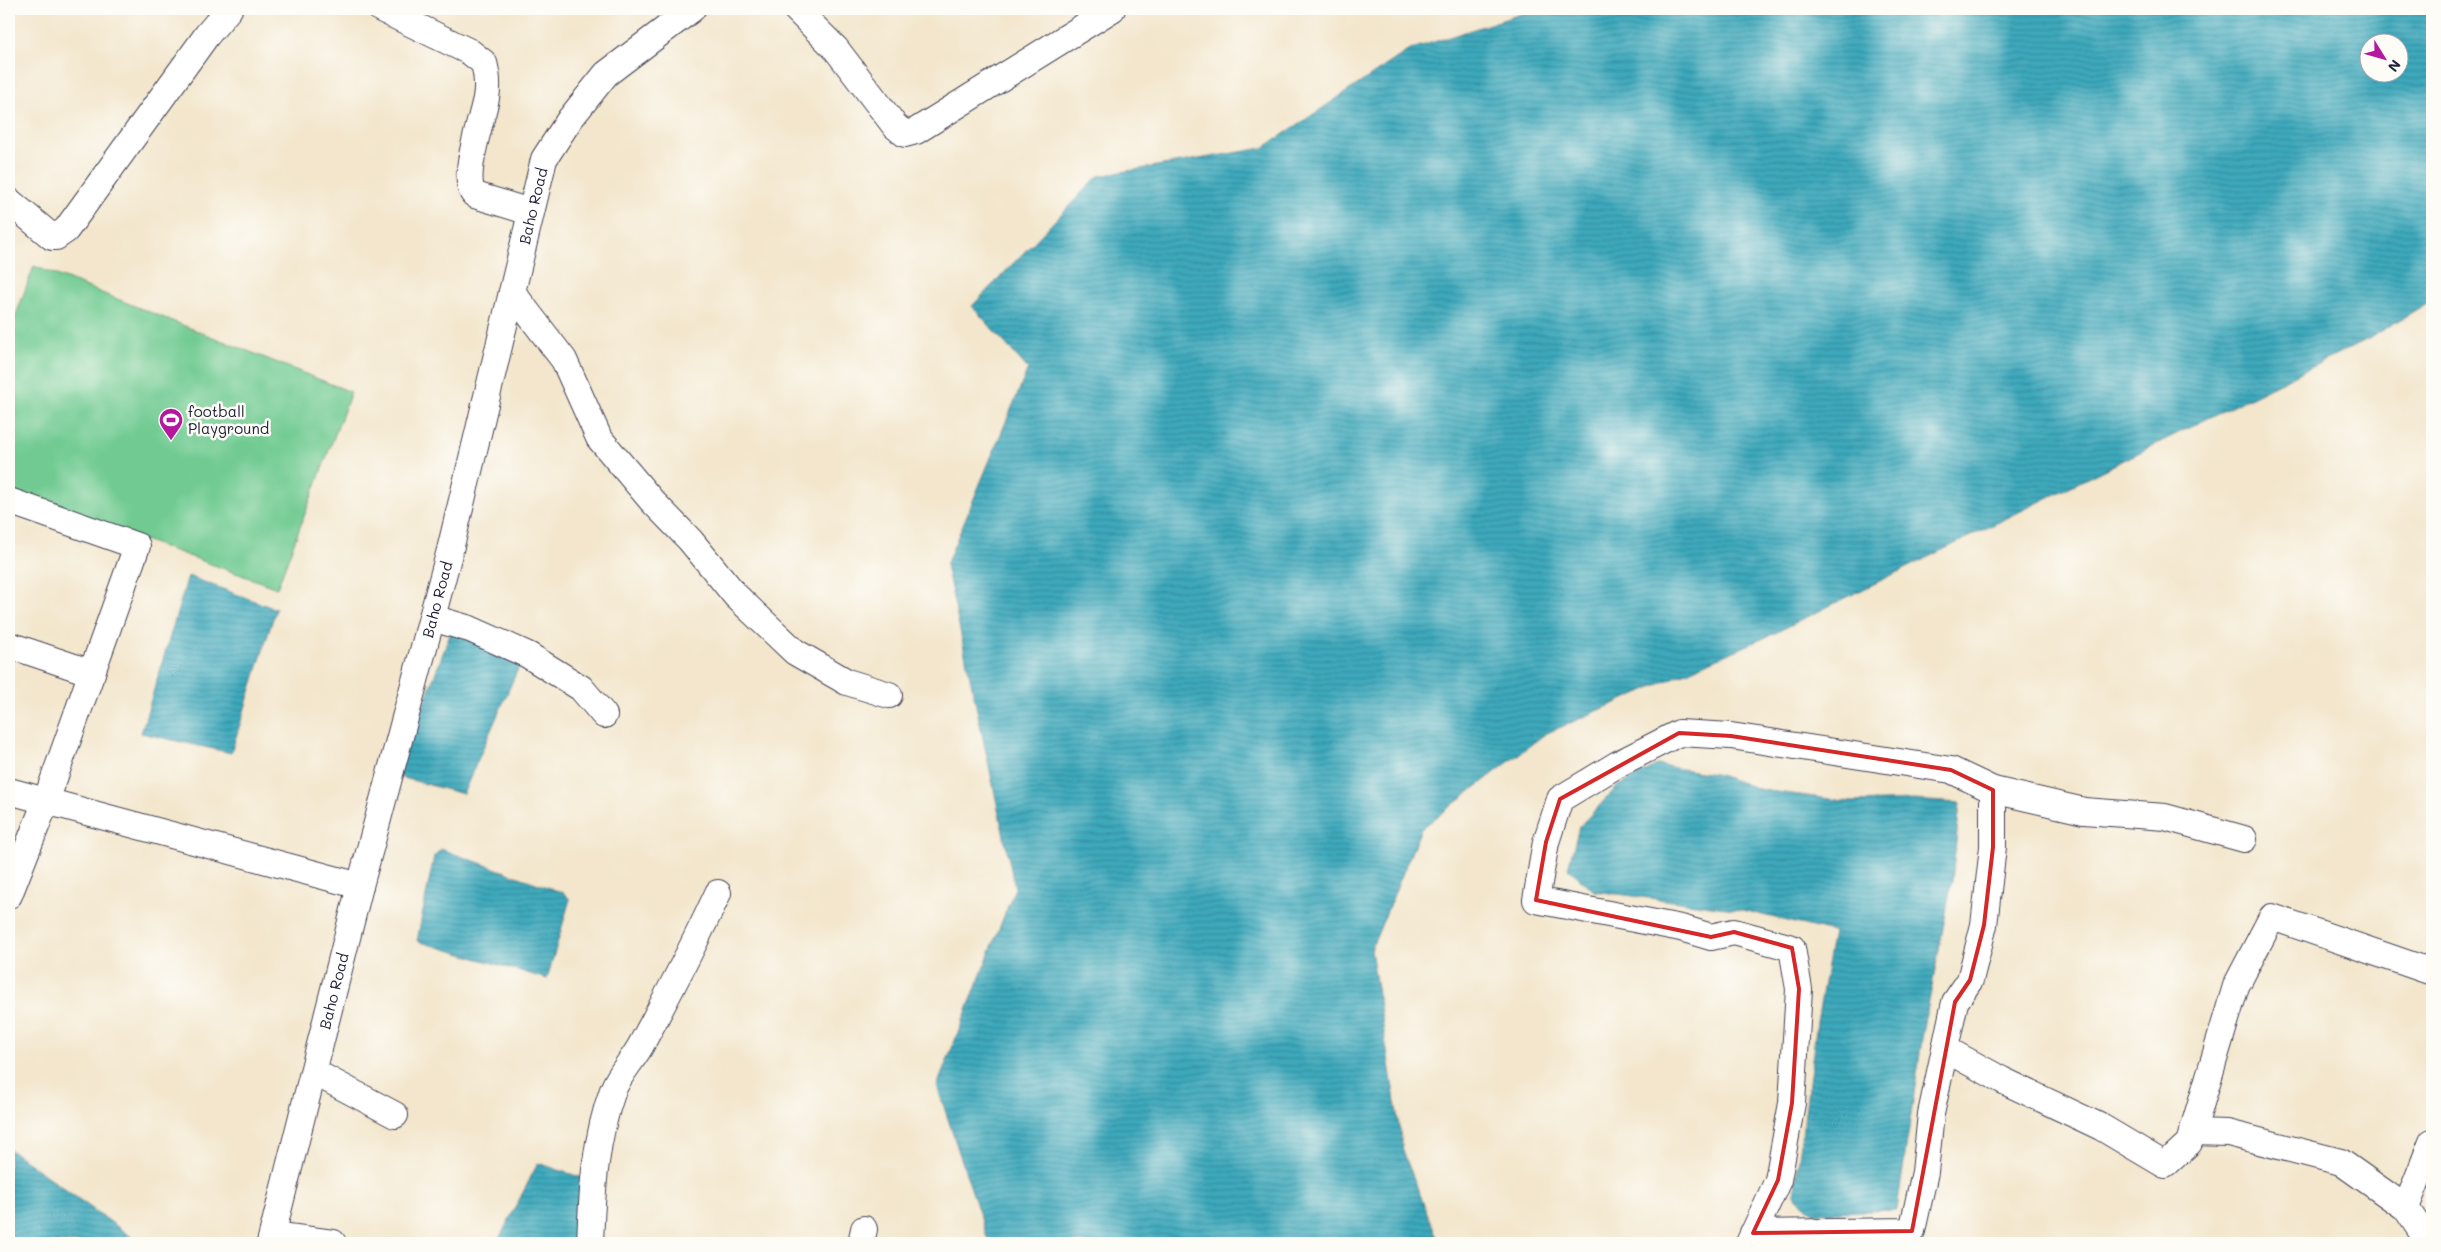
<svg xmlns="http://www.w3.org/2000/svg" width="2441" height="1252" viewBox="0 0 2441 1252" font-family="Mali,sans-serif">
  <defs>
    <pattern id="water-rules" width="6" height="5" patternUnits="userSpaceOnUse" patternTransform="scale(1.25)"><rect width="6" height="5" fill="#3da9bc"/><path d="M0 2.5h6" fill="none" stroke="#33899a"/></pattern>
  </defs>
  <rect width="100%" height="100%" fill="#fdfcf7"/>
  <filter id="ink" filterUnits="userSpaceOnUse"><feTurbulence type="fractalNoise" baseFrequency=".02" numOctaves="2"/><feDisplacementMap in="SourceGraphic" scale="10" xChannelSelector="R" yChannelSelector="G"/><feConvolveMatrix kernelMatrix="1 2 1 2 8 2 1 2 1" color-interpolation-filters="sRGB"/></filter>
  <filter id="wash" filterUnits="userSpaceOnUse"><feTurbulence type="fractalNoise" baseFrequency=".0096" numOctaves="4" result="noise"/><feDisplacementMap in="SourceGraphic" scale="20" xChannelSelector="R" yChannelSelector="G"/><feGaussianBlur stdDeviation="1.12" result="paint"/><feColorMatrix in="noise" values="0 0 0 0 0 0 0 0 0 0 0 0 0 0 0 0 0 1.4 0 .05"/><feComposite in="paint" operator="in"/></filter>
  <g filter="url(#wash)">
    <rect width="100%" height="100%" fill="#f3e6cc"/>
    <!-- park -->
    <path fill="#6fca91" stroke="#487666" d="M34,266L351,392L277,588L9,491V334Z"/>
    <!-- water -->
    <g fill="url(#water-rules)" stroke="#30667c" fill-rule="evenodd">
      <path d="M1536,9H2432V300L2370,338L1771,635L1545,734L1421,829L1371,950L1403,1151L1439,1243H989L937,1086L1015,888L946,565L1028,369L972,306L1098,176L1263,148L1409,50ZM2368,42H2398V72H2368Z"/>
      <path d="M188,576L276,609L231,753L141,733Z"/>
      <path d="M451,632L521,662L463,794L396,776Z"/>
      <path d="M1657,765L1720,775L1762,790L1852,802L1914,800L1960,803L1952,881L1923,1033L1897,1210L1814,1213L1794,1195L1817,1022L1833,932L1742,910L1594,891L1568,868L1579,827L1617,787Z"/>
      <path d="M441,849L564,893L570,899L547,979L417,941L434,856Z"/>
      <path d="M9,1149L140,1243H9Z"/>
      <path d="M538,1163L586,1179L581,1243H497Z"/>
    </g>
  </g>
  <g filter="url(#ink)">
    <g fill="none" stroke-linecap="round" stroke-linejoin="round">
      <defs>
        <g id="minor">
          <path d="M381,9L470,52L484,63C487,74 488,87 486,98C483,117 459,182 475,195L530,212"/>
          <path d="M796,9L836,49L895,126L905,134L916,131L1112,9"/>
          <path d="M9,201L52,237H56L66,230L207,35L229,9"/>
          <path d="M512,292L564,360L599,438L652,501L690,540L736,596L795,652L847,682L889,695"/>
          <path d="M9,501L137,546L46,801L9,895"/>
          <path d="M432,618L470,629L528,655L581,688L604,715"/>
          <path d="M9,645L92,673"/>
          <path d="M1993,790L2084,811L2165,817L2244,839"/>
          <path d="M9,791L360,886"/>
          <path d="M1945,1049L2002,1080L2101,1127L2165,1165L2189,1143L2236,986L2272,917L2432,972"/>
          <path d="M314,1072L395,1115"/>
          <path d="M2192,1132L2228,1133L2341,1162L2406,1208"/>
          <path d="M273,1235L333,1243"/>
          <path id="s1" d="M270,1243L360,886L450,550L544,159L570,119L606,74L692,9"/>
          <path d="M590,1243C592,1192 595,1139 613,1090C619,1074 633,1060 641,1045C668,995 694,945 718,893"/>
          <path d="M861,1243L864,1229"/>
          <path d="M1749,1243L1778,1180L1792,1103L1799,989L1792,948L1734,932L1711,937L1681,928L1536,900L1546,842L1560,799L1618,764L1679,733L1731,736L1951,770L1993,790V847L1984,925L1970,980L1955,1002L1931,1114L1925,1172L1912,1231L1753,1233"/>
          <path d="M2429,1243L2406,1208L2432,1142"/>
        </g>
      </defs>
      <!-- minor casing -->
      <use href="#minor" stroke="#413f51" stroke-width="28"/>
      <!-- minor -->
      <use href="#minor" stroke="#fff" stroke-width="26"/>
    </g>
  </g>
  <!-- marked area -->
  <path fill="none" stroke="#d62828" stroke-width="4" stroke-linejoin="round" d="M1679,733L1731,736L1951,770L1993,790V847L1984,925L1970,980L1955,1002L1912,1231L1753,1233L1778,1180L1792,1103L1799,989L1792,948L1734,932L1711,937L1536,900L1546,842L1560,799Z"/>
  <!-- icons -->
  <defs>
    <symbol id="stadium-pin" viewBox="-11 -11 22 30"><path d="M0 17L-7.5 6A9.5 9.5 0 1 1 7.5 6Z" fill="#b5179e" stroke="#fdfcf7"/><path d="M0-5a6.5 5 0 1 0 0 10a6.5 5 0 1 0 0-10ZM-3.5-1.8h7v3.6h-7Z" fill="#fff"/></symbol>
  </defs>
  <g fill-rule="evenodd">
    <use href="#stadium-pin" x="157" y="406" width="28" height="38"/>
  </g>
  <g text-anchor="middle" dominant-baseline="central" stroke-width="5" stroke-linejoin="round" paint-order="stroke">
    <!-- street labels -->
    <g font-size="15" fill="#22223b" stroke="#fdfcf7">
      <text stroke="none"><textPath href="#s1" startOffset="1070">Baho Road</textPath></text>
      <text stroke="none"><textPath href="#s1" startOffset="665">Baho Road</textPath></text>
      <text stroke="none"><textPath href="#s1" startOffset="260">Baho Road</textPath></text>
    </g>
    <!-- poi labels -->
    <g font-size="15" fill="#22223b" stroke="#fdfcf7" text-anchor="start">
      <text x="188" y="411">football<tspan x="188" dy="17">Playground</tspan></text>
    </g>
  </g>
  <!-- margin -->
  <rect width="2441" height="1252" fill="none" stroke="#fdfcf7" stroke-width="30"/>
  <!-- north arrow -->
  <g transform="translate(2384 58) rotate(127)"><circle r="24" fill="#fdfcf7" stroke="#a5a5ac"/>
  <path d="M0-4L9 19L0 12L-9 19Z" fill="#b5179e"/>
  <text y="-8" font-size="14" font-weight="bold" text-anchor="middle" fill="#22223b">N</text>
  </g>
</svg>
